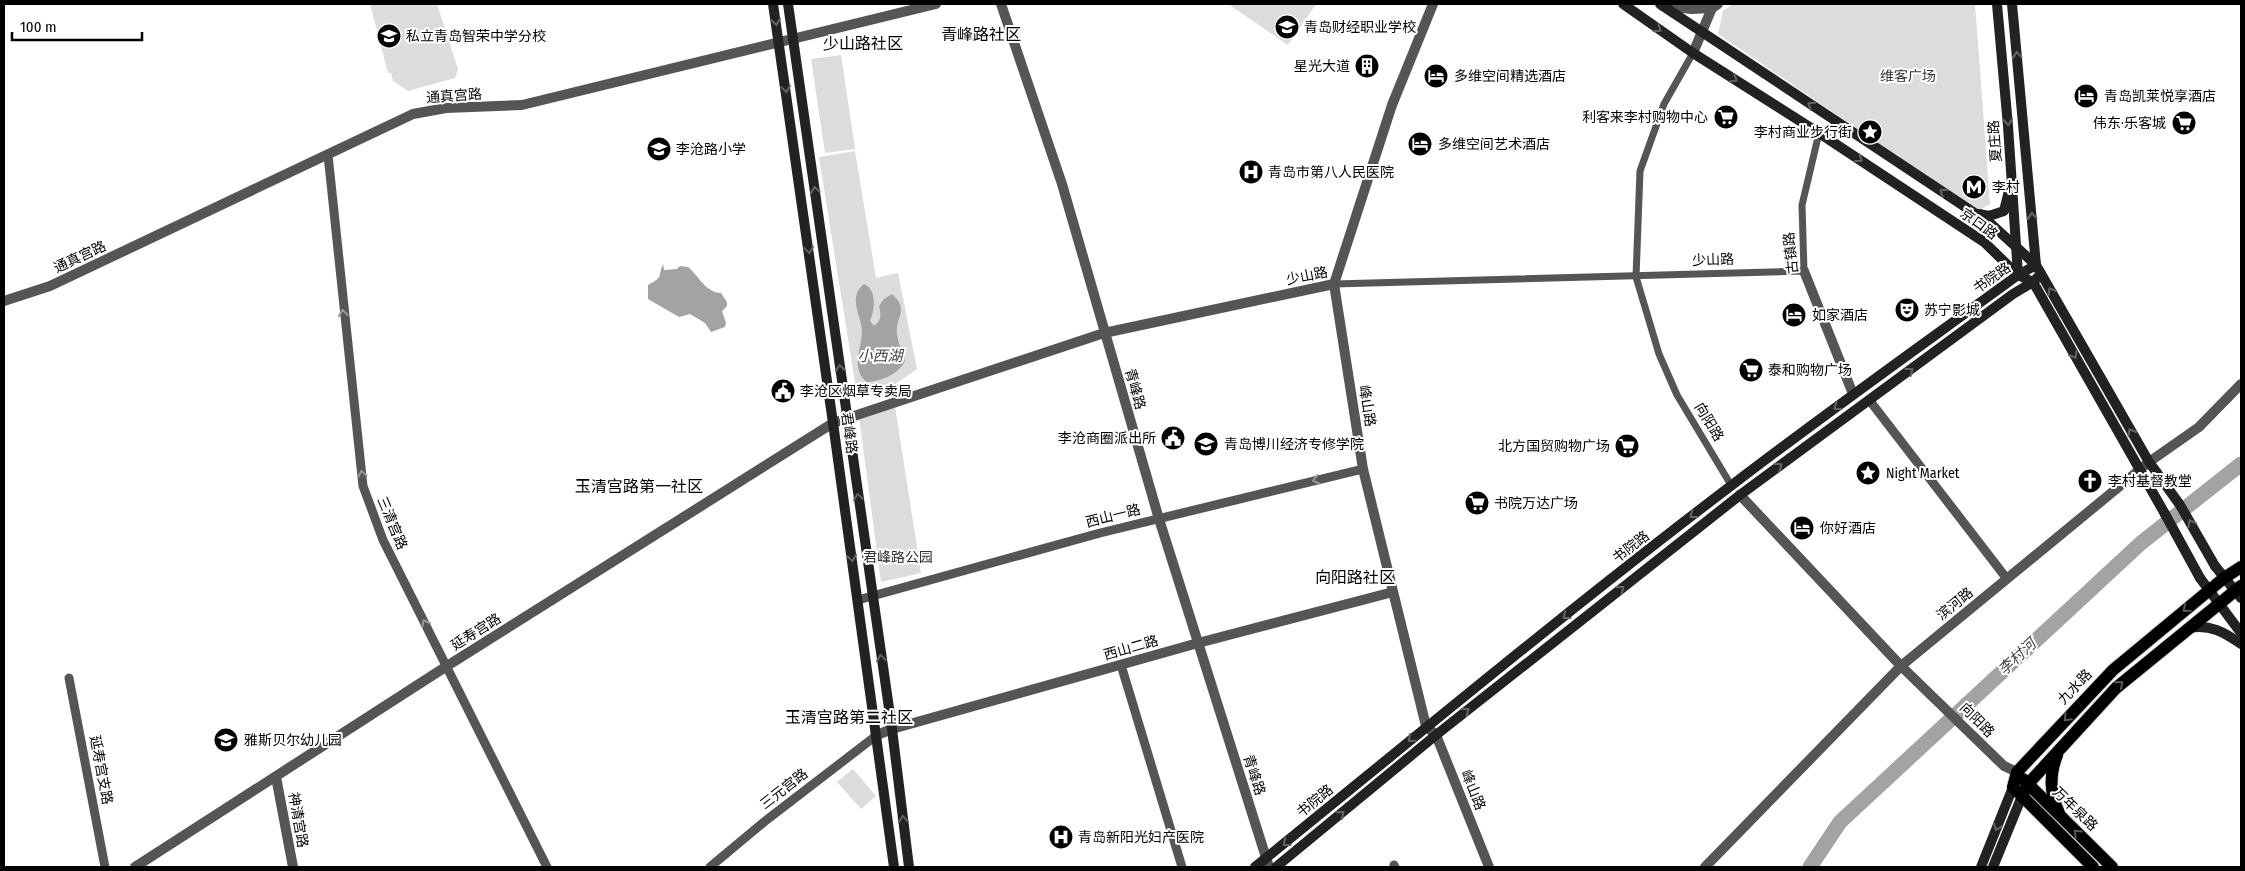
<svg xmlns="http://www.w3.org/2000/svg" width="2245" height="871" viewBox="0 0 2245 871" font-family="'Fira Sans Condensed','Noto Sans SC',sans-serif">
  <rect width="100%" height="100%" fill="#fff"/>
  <!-- green -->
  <g fill="#dcdcdc">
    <path d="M370,4H437L458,69L455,78L408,91L393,81L391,73H388Z"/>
    <path d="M1228,4H1316L1288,45Z"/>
    <path d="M1733,4H1975L1990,204L1978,211L1718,34L1723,11Z"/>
    <path d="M841,55L855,149L825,153L811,59Z"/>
    <path d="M855,151L876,278L898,273L917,369L891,387L857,395L819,157Z"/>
    <path d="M895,406L921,573L881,582L859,417Z"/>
    <path d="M853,769L876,796L861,809L837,782Z"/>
  </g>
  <!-- water -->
  <g fill="#a3a3a3">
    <path d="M663,264L664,270L677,269L680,266L688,267C698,275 706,293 721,293L727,302V306L722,311L726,323L725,327L711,332L705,323L690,314L679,317L648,299V285C665,276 657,277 663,264Z"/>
    <path d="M864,284C877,289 875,311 870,321L874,326C882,319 881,316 879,306L884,299L892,294C910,310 895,317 897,334C898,343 903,353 905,361C898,375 881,381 867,382C850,370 862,348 862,331C862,317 847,297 864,284Z"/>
  </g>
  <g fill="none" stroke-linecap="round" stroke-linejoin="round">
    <!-- river -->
    <path stroke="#a3a3a3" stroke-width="15" d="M1810,867L1840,822L2141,543L2241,464"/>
    <defs>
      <g id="primary">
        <path d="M2057,755C2049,776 2050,793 2059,813"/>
        <path d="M2023,779L2112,867"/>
        <path d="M2022,796L2028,784L2116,688L2241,586"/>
        <path d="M2093,867L2013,787L2017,772L2113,670L2224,578L2241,567"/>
      </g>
    </defs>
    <!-- primary casing -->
    <use href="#primary" stroke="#dbdbdb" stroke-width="14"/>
    <!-- pedestrian -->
    <g stroke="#555" stroke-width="7">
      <path d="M1693,53L1664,104L1640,171L1636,277L1659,354L1677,395L1731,485"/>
      <path d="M1334,284L1804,271L1802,205L1819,133"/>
    </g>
    <!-- minor -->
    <g stroke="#555" stroke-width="9">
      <path d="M328,155L363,486L383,540L547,867"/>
      <path d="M1870,401L2007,579"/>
      <path d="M858,600L1100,533L1363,469"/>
      <path d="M1121,665L1182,867"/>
      <path d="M69,678L105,867"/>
      <path d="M1394,865L1395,867"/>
      <path d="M710,867L764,822L877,735"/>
    </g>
    <!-- tertiary -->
    <g stroke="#555" stroke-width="10">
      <path d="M1001,4L1062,184L1159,519L1269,867"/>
      <path d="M1433,4L1392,105L1334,284L1363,469L1426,726L1436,735L1489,867"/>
      <path d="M1663,6L1692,9L1712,8"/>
      <path d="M1693,53L1712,8L1718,4"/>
      <path d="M1804,271L1853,394"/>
      <path d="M4,301L50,286L413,114L446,108L522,105L936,4"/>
      <path d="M1740,495L1901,666L2004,766L2017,772"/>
      <path d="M877,735L892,729L1198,643L1393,592"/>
      <path d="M276,777L293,867"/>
      <path d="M135,867L447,666L833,423L1104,333L1334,284"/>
      <path d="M1705,867L1901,666L2149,462L2199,427L2241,384"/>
    </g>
    <!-- secondary -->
    <g stroke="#222" stroke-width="10">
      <path d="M773,4L833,423L894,867"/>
      <path d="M788,4L892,729L909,867"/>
      <path d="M1623,4L1693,53L1819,133L1984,242L2018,275L2033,282L2165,514"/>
      <path d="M1660,4L1991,224L2036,265"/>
      <path d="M1997,4L2008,126L2018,275"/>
      <path d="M2012,4L2036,265L2149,462L2157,473"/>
      <path d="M1979,214L1989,216L2004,211L2009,191"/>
      <path d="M2215,566L2241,598"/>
      <path d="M2200,578L2241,633"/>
      <path d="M2189,628C2210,624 2224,632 2241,644"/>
      <path d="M1255,867C1413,739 1570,608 1732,485C1826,413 1922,345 2018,275L2036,265"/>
      <path d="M1276,867L1436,735L1740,495L2013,294L2033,282L2041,274"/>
      <path d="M1981,867L2013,787"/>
      <path d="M1993,867L2022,796"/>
    </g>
    <!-- primary -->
    <use href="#primary" stroke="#000" stroke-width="12"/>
    <!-- secondary-bridge -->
    <g stroke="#222" stroke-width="10">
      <path d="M2157,473L2180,505L2215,566"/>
      <path d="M2165,514L2200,578"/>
    </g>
  </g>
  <!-- one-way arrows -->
  <defs><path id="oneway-chevron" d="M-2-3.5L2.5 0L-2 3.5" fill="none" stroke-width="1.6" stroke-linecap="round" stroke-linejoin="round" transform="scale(1.25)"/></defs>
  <g stroke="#646464">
    <use href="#oneway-chevron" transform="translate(776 22) rotate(81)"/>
    <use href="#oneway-chevron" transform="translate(1658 29) rotate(35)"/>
    <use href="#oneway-chevron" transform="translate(2017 55) rotate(-95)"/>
    <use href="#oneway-chevron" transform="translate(1734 79) rotate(32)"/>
    <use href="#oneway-chevron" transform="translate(786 89) rotate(82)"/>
    <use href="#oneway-chevron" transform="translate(1811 105) rotate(-147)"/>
    <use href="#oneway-chevron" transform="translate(2008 122) rotate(85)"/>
    <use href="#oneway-chevron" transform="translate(1859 159) rotate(33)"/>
    <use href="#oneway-chevron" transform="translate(815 190) rotate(-98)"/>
    <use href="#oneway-chevron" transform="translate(1943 192) rotate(-146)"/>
    <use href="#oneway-chevron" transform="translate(2032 216) rotate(-95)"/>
    <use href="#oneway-chevron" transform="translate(809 250) rotate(82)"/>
    <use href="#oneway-chevron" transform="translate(2051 291) rotate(-120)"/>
    <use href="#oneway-chevron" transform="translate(2074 355) rotate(60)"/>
    <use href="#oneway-chevron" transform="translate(840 368) rotate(-98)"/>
    <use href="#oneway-chevron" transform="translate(1910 371) rotate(-37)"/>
    <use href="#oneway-chevron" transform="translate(1837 407) rotate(143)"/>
    <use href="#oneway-chevron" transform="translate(2131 432) rotate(-120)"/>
    <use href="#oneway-chevron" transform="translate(1779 466) rotate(-36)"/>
    <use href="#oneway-chevron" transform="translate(858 497) rotate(-98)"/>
    <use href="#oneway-chevron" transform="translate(1693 515) rotate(142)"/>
    <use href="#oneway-chevron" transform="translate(2191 523) rotate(-119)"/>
    <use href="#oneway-chevron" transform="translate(852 558) rotate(82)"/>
    <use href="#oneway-chevron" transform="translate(1621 589) rotate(-38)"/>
    <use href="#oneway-chevron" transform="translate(1566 616) rotate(142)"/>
    <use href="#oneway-chevron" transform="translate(881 658) rotate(-98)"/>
    <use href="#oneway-chevron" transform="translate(1466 711) rotate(-38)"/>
    <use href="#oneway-chevron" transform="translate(1411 739) rotate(140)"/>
    <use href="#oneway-chevron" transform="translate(1341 814) rotate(-39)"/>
    <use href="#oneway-chevron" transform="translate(903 819) rotate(-97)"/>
    <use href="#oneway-chevron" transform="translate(1997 827) rotate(112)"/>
    <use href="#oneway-chevron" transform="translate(1286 843) rotate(142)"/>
  </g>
  <g stroke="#999">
    <use href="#oneway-chevron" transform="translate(343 313) rotate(-96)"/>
    <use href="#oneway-chevron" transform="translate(362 474) rotate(-98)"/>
    <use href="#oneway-chevron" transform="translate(1316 480) rotate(166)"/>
    <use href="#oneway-chevron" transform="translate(425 623) rotate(-117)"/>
  </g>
  <g stroke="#595959">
    <use href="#oneway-chevron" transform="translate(2186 609) rotate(140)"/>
    <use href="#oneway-chevron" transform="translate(2120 684) rotate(-40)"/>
    <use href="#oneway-chevron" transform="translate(2067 718) rotate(133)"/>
    <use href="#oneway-chevron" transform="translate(2077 833) rotate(-136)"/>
  </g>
  <!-- icons -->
  <defs>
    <symbol id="school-disc" viewBox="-11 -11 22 22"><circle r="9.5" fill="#000" stroke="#fff"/><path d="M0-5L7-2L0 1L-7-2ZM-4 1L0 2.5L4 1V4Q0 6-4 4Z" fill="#fff"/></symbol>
    <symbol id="building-disc" viewBox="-11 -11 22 22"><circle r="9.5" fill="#000" stroke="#fff"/><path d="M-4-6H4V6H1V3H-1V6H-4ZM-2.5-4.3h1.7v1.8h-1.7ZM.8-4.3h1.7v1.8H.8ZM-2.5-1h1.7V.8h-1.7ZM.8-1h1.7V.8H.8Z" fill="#fff"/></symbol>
    <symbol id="hotel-disc" viewBox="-11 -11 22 22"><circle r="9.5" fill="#000" stroke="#fff"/><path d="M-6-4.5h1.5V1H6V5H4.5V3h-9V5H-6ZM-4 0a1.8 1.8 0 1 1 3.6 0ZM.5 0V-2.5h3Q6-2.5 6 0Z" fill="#fff"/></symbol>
    <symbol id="supermarket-disc" viewBox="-11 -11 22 22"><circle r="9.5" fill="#000" stroke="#fff"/><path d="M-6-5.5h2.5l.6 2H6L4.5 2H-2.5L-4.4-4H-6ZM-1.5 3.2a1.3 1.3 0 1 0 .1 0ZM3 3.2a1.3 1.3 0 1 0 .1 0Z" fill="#fff"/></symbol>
    <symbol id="sight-disc" viewBox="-11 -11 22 22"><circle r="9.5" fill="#000" stroke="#fff"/><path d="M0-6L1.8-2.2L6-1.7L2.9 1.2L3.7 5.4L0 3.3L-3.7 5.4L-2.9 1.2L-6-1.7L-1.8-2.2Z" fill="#fff"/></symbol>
    <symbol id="hospital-disc" viewBox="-11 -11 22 22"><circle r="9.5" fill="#000" stroke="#fff"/><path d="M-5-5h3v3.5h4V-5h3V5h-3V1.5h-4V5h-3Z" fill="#fff"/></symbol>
    <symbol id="metro-disc" viewBox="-11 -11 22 22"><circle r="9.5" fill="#000" stroke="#fff"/><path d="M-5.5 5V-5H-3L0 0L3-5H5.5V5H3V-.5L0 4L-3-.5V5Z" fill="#fff"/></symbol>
    <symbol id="theatre-disc" viewBox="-11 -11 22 22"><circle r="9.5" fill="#000" stroke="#fff"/><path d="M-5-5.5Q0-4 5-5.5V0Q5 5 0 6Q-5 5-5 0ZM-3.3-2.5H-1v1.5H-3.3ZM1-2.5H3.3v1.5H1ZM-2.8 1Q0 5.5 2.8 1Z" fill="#fff"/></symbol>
    <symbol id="civic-disc" viewBox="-11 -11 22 22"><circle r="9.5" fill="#000" stroke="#fff"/><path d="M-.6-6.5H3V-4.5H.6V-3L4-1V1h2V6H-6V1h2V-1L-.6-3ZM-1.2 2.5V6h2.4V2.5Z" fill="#fff"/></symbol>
    <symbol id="university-disc" viewBox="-11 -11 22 22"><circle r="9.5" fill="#000" stroke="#fff"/><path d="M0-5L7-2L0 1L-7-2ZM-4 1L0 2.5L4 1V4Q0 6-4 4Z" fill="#fff"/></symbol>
    <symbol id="church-disc" viewBox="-11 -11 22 22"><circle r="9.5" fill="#000" stroke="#fff"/><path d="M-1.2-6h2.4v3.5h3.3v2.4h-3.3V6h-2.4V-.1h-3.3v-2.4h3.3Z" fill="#fff"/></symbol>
  </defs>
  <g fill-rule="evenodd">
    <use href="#school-disc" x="1273" y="13" width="28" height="28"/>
    <use href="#school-disc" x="375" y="22" width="28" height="28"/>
    <use href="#building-disc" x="1353" y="52" width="28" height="28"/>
    <use href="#hotel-disc" x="1422" y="62" width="28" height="28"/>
    <use href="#hotel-disc" x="2072" y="82" width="28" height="28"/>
    <use href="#supermarket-disc" x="1712" y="103" width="28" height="28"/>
    <use href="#supermarket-disc" x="2170" y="109" width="28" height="28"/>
    <use href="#sight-disc" x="1856" y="118" width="28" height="28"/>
    <use href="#hotel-disc" x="1406" y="130" width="28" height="28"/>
    <use href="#school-disc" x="645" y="135" width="28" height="28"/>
    <use href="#hospital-disc" x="1237" y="158" width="28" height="28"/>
    <use href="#metro-disc" x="1960" y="173" width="28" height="28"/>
    <use href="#theatre-disc" x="1893" y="296" width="28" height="28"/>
    <use href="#hotel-disc" x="1780" y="301" width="28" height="28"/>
    <use href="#supermarket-disc" x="1737" y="356" width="28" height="28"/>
    <use href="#civic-disc" x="769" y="377" width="28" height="28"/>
    <use href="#civic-disc" x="1159" y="424" width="28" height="28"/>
    <use href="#university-disc" x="1192" y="430" width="28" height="28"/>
    <use href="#supermarket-disc" x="1613" y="432" width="28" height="28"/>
    <use href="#sight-disc" x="1854" y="459" width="28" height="28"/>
    <use href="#church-disc" x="2076" y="467" width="28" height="28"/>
    <use href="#supermarket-disc" x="1463" y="489" width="28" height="28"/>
    <use href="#hotel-disc" x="1788" y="514" width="28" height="28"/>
    <use href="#school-disc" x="212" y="726" width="28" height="28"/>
    <use href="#hospital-disc" x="1047" y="823" width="28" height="28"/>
  </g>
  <g text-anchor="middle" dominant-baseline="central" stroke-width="4" stroke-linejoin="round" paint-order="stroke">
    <!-- poi labels -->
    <g font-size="14" fill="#000" stroke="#fff" text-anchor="start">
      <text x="1304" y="27">青岛财经职业学校</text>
      <text x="406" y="36">私立青岛智荣中学分校</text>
      <text x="1350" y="66" text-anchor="end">星光大道</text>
      <text x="1454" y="76">多维空间精选酒店</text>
      <text x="2104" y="96">青岛凯莱悦享酒店</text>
      <text x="1708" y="117" text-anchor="end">利客来李村购物中心</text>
      <text x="2166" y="123" text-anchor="end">伟东·乐客城</text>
      <text x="1852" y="132" text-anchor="end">李村商业步行街</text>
      <text x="1438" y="144">多维空间艺术酒店</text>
      <text x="676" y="149">李沧路小学</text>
      <text x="1268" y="172">青岛市第八人民医院</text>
      <text x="1992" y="187">李村</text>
      <text x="1924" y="310">苏宁影城</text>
      <text x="1812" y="315">如家酒店</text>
      <text x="1768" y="370">泰和购物广场</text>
      <text x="800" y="391">李沧区烟草专卖局</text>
      <text x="1156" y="438" text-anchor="end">李沧商圈派出所</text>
      <text x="1224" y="444">青岛博川经济专修学院</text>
      <text x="1610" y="446" text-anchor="end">北方国贸购物广场</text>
      <text x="1886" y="473">Night Market</text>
      <text x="2108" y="481">李村基督教堂</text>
      <text x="1494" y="503">书院万达广场</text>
      <text x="1820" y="528">你好酒店</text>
      <text x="244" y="740">雅斯贝尔幼儿园</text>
      <text x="1078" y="837">青岛新阳光妇产医院</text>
    </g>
    <!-- park labels -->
    <g font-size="14" fill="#333" stroke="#fff">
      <text x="1908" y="76">维客广场</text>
      <text x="898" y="557">君峰路公园</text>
    </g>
    <!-- street labels -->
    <g font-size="14" fill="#000" stroke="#fff">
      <text transform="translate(454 96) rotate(-4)">通真宫路</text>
      <text transform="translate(1995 141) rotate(-94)">夏庄路</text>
      <text transform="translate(1979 224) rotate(36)">京口路</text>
      <text transform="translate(1791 253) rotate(-96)">古镇路</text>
      <text transform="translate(80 257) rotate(-25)">通真宫路</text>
      <text transform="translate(1713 260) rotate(-2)">少山路</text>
      <text transform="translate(1307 276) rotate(-11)">少山路</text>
      <text transform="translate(1992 278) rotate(-35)">书院路</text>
      <text transform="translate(1135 389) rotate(74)">青峰路</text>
      <text transform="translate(1367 406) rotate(81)">峰山路</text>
      <text transform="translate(1709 422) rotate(59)">向阳路</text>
      <text transform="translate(849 433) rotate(82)">君峰路</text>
      <text transform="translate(1113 516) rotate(-14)">西山一路</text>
      <text transform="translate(392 523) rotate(67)">三清宫路</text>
      <text transform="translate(1631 547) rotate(-38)">书院路</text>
      <text transform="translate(1955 604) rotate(-39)">滨河路</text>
      <text transform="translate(476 632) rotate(-32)">延寿宫路</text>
      <text transform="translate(1131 648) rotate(-16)">西山二路</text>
      <text transform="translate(2075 687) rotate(-46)">九水路</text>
      <text transform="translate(1977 720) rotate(45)">向阳路</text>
      <text transform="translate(101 770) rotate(79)">延寿宫支路</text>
      <text transform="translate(1254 775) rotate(72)">青峰路</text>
      <text transform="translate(784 789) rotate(-38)">三元宫路</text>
      <text transform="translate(1473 790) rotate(68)">峰山路</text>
      <text transform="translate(1315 801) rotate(-39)">书院路</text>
      <text transform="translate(2075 809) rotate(44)">万年泉路</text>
      <text transform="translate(298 820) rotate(80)">神清宫路</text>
    </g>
    <!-- water labels -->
    <g font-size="15" font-style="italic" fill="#444" stroke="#fff">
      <text x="880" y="356">小西湖</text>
      <text transform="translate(2017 657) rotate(-43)">李村河</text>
    </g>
    <!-- quarter labels -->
    <g font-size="16" fill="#000" stroke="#fff">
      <text x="981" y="34">青峰路社区</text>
      <text x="863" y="43">少山路社区</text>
      <text x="639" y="486">玉清宫路第一社区</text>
      <text x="1355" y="577">向阳路社区</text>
      <text x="849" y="717">玉清宫路第二社区</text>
    </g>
  </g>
  <!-- border -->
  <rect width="2245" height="871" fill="none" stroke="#000000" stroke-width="10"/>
  <!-- scale -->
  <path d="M12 32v8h130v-8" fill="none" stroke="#000000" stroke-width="2.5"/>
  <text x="20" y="32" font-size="15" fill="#000000" stroke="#ffffff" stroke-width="4" paint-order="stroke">100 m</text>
</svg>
